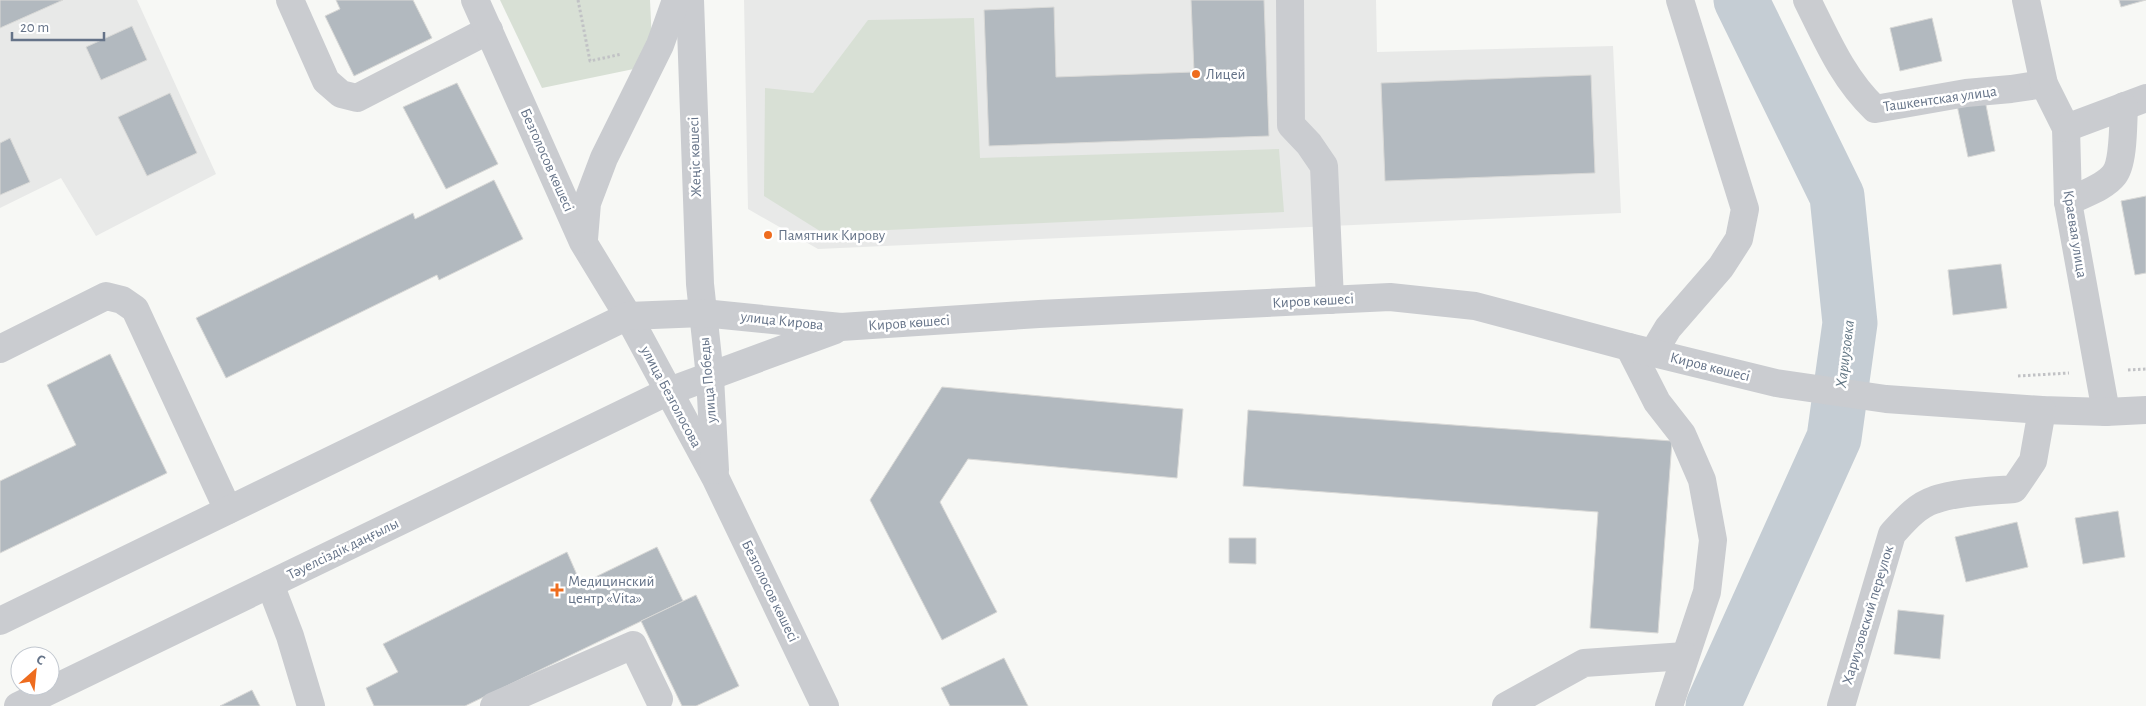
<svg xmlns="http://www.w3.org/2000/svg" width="2146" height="706" viewBox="0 0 2146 706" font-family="'Alegreya Sans',sans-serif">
  <rect width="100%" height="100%" fill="#f7f8f5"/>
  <!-- built -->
  <g fill="#e8e9e8">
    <path d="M0,0H137L216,174L96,236L61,178L0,208Z"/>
    <path d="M744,0H1376L1377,52L1613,46L1621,213L818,249L748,209Z"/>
  </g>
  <!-- green -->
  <g fill="#d8e0d5">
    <path d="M500,0H650L653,65L542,88Z"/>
    <path d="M974,18L980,158L1279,149L1284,212L823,233L764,196L765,88L813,93L868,20Z"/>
  </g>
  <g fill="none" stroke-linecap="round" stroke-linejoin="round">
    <!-- river -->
    <path stroke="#c5cdd4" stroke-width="55" d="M1713,706L1834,438L1850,323L1837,196L1741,0"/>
  </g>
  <!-- building -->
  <g fill="#b2b9bf" stroke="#d9d9d7">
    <path d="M0,0H63L0,28Z"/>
    <path d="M336,0H413L432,38L354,76L325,16L340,9Z"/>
    <path d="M1191,0H1264L1269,136L989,146L984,10L1054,7L1056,77L1194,72Z"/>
    <path d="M2119,0H2146L2121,7Z"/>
    <path d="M1932,18L1942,61L1900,71L1890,28Z"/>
    <path d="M132,26L147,60L101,80L86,47Z"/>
    <path d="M1591,75L1595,173L1385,181L1381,83Z"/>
    <path d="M457,83L498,164L446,189L403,107Z"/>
    <path d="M170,93L197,153L147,176L118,117Z"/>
    <path d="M1985,100L1995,151L1968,157L1957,105Z"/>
    <path d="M10,138L30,182L0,195V143Z"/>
    <path d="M494,180L523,239L439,280L437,275L226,378L196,318L413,213L415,219Z"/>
    <path d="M2146,196V273L2135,275L2121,201Z"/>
    <path d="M2001,264L2007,308L1953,315L1948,270Z"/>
    <path d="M110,354L167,473L0,553V481L76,445L47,385Z"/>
    <path d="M942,387L1183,409L1177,478L968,459L940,502L997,612L942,640L870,500Z"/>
    <path d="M1248,410L1672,441L1658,633L1590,628L1598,512L1243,486Z"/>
    <path d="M2118,511L2125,557L2083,564L2075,518Z"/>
    <path d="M2017,522L2028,567L1966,582L1955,537Z"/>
    <path d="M1229,538H1256V564L1229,563Z"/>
    <path d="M657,547L683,601L465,706H374L366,688L398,672L383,644L567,552L581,584Z"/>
    <path d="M696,595L739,686L696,706H682L641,621Z"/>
    <path d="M1898,610L1944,615L1940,659L1894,654Z"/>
    <path d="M1004,658L1028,706H950L941,688Z"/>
    <path d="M252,690L260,706H220Z"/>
  </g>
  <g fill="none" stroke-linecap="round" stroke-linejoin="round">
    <!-- path -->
    <g stroke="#c1c2c5" stroke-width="3" stroke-dasharray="2.5 2.5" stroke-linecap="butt">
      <path d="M578,0L590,61L622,54"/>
      <path d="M2128,370L2146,369"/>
      <path d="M2018,376L2069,373"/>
    </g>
    <!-- minor -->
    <g stroke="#caccd0" stroke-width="28">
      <path d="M290,0L326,81L341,94L357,98L489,30"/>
      <path d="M475,0L583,242L628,316L715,477L825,706"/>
      <path d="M690,0L700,284L710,377L715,470"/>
      <path d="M1290,0L1291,125L1309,144L1324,166L1330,300"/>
      <path d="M1807,0C1826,38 1843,79 1875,109L1966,93L2011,89L2044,84"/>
      <path d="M2026,0L2044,84L2066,128L2068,202L2106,412"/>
      <path d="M2066,128L2146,98"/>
      <path d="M2068,202C2082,194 2104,188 2114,175C2124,163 2123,122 2124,106"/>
      <path d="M584,239L587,203L604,158L660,45L676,0"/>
      <path d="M1629,347L1657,402L1682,434L1702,480L1713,540L1707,592L1669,706"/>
      <path d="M0,349L106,296L122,300L135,309L228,510"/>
      <path d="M1653,353L1668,328L1721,267L1739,239L1745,209L1680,0"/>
      <path d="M270,584L290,636L311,706"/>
      <path d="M0,621L628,316L703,313L841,327L1039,314L1390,297L1475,306L1629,347L1776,383L1886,399L2042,410L2106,412L2146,410"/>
      <path d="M18,706L667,392L835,330"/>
      <path d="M494,706L633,645L659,699"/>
      <path d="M1506,706L1584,663L1685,656"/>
      <path d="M1841,706L1892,534C1904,521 1916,506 1934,500C1956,492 1990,491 2014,489L2033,461L2042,410"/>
    </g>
  </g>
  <!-- markers -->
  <g fill="#ee6c1e" stroke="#fff" stroke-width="2">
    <circle cx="1196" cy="74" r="5"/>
    <circle cx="768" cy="235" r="5"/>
    <path d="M554.5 582.5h5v5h5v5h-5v5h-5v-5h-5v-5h5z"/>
  </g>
  <g text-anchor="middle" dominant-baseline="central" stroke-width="5" stroke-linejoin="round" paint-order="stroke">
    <!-- poi labels -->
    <g font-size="15" fill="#657388" stroke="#fff" text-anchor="start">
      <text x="1206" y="74">Лицей</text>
      <text x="778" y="235">Памятник Кирову</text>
      <text x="568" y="581">Медицинский<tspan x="568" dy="17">центр «Vita»</tspan></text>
    </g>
    <!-- street labels -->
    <g font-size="15" fill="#657388" stroke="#fff">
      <text transform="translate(1940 99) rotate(-8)">Ташкентская улица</text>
      <text transform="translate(695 157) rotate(-92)">Жеңіс көшесі</text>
      <text transform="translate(547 160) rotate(66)">Безголосов көшесі</text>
      <text transform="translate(2075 234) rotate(81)">Краевая улица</text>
      <text transform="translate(1313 301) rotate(-3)">Киров көшесі</text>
      <text transform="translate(782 321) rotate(6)">улица Кирова</text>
      <text transform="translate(909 323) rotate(-4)">Киров көшесі</text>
      <text transform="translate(1710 367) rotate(14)">Киров көшесі</text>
      <text transform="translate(708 380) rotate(-95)">улица Победы</text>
      <text transform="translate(671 397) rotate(62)">улица Безголосова</text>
      <text transform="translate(343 549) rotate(-26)">Тәуелсіздік даңғылы</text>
      <text transform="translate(770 591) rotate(64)">Безголосов көшесі</text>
      <text transform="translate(1868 615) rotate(-73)">Хариузовский переулок</text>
    </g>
    <!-- water labels -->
    <g font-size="16" font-style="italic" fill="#617583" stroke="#fff">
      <text transform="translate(1845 354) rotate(-83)">Хариузовка</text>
    </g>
  </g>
  <!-- north arrow -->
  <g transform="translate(35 671) rotate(27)"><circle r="24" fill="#ffffff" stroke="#c1c7cf"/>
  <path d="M0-4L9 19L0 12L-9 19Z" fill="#ee6c1e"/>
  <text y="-8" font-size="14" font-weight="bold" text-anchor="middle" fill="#657388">С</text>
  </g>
  <!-- scale -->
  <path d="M12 32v8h92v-8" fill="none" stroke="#657388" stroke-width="2.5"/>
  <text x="20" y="32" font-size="15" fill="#657388" stroke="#ffffff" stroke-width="4" paint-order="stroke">20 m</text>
</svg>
